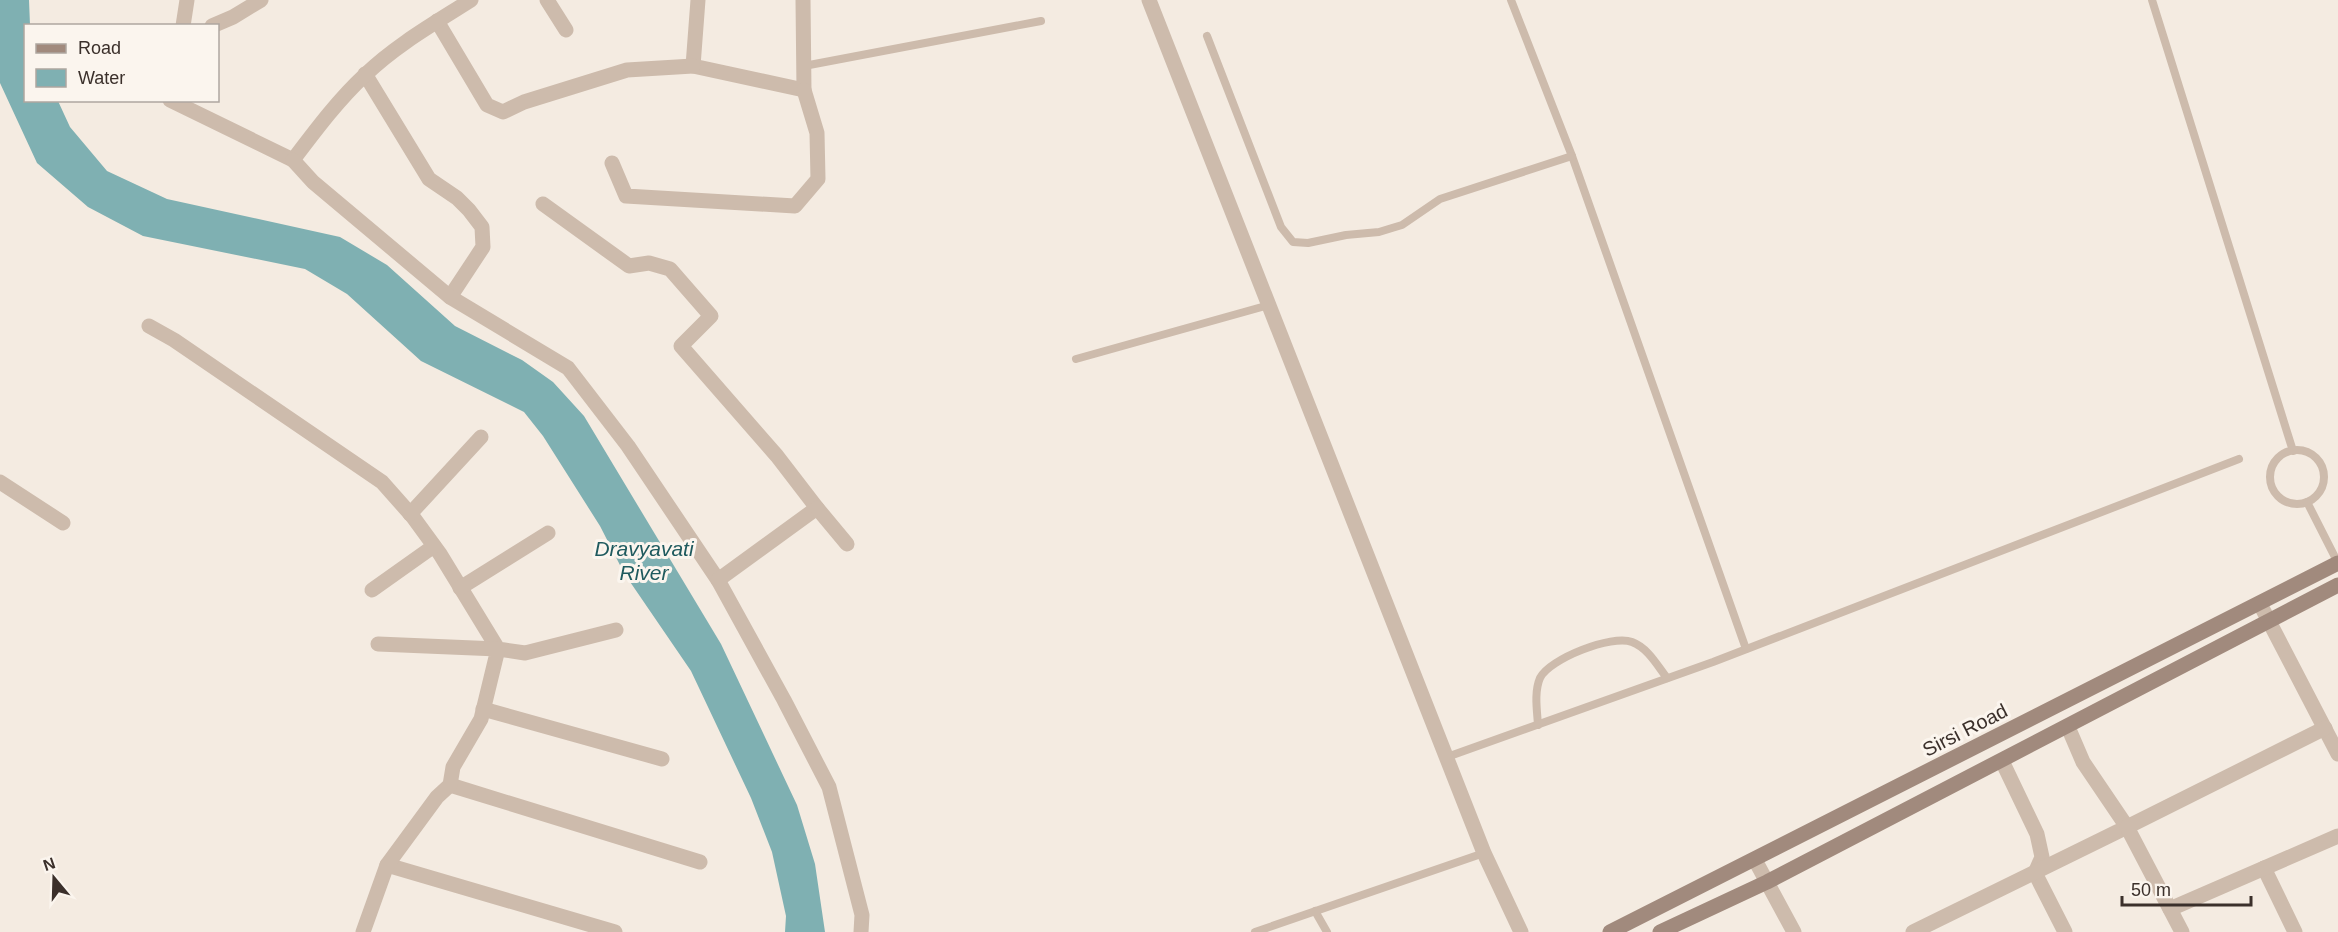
<svg xmlns="http://www.w3.org/2000/svg" width="2338" height="932" viewBox="0 0 2338 932" font-family="Arial,sans-serif">
  <rect width="100%" height="100%" fill="#f4ebe1"/>
  <!-- water -->
  <path fill="#7fb0b2" d="M0,0H29L30,25L26,26V100L58,101L70,127L107,171L167,199L340,237L387,265L455,326L522,360L553,382L584,416L721,644L797,805L815,864L825,932H785L786,916L772,852L751,798L691,671L624,573L600,526L543,436L524,412L421,361L347,294L305,269L143,236L88,207L37,163L0,83Z"/>
  <g fill="none" stroke-linecap="round" stroke-linejoin="round">
    <!-- lane -->
    <g stroke="#cdbbac" stroke-width="8">
      <path d="M1511,0L1572,156L1746,649"/>
      <path d="M2152,0L2293,451"/>
      <path d="M1207,36L1281,227L1293,242L1308,243L1346,235L1379,232L1392,228L1402,225L1440,199L1572,156"/>
      <path d="M804,66L1041,21"/>
      <path d="M1076,359L1269,305"/>
      <circle cx="2297" cy="477" r="27"/>
      <path d="M2307,502L2338,563"/>
      <path d="M1538,725C1537,710 1534,692 1540,678C1549,659 1612,634 1632,642C1648,648 1657,665 1667,678"/>
      <path d="M1447,757L1713,662L2239,459"/>
      <path d="M1315,911L1327,932"/>
      <path d="M1255,932L1484,853"/>
    </g>
    <!-- street -->
    <g stroke="#cdbbac" stroke-width="15">
      <path d="M547,0L566,30"/>
      <path d="M698,0L693,66L804,90L803,0"/>
      <path d="M1149,0L1484,853L1521,932"/>
      <path d="M437,21L487,105L503,112L524,102L627,70L693,66"/>
      <path d="M183,26L187,0"/>
      <path d="M212,26L233,17L261,0"/>
      <path d="M365,74L429,179L457,198L469,210L482,227L483,247L450,297"/>
      <path d="M170,100L293,160C315,131 338,100 365,75C396,45 435,23 471,0"/>
      <path d="M293,160L313,182L450,297L568,368L628,446L718,580L784,700L829,787L862,915L861,932"/>
      <path d="M612,163L626,196L795,206L818,179L817,133L804,90"/>
      <path d="M543,204L629,266L649,263L670,269L711,316L681,346L777,456L817,508L718,580"/>
      <path d="M149,326L174,340L382,482L413,517L440,554L498,649L525,653L616,630"/>
      <path d="M0,482L63,523"/>
      <path d="M817,508L847,544"/>
      <path d="M410,514L481,437"/>
      <path d="M460,588L548,533"/>
      <path d="M372,590L434,546"/>
      <path d="M2260,604L2338,754"/>
      <path d="M483,709L662,759"/>
      <path d="M2002,761L2037,834L2042,857L2035,873L2065,932"/>
      <path d="M450,785L700,862"/>
      <path d="M1755,860L1794,932"/>
      <path d="M387,865L615,932"/>
      <path d="M2264,868L2295,932"/>
      <path d="M2170,909L2338,836"/>
      <path d="M363,932L387,865L437,797L450,785L453,767L481,719L498,649L378,644"/>
      <path d="M1913,932L2127,827L2083,762L2068,727"/>
      <path d="M2182,932L2127,827L2325,728"/>
    </g>
    <!-- secondary -->
    <g stroke="#a18a7d" stroke-width="15">
      <path d="M1610,932L2338,563"/>
      <path d="M1660,932L1767,882L2338,585"/>
    </g>
  </g>
  <g text-anchor="middle" dominant-baseline="central" stroke-width="6" stroke-linejoin="round" paint-order="stroke">
    <!-- street labels -->
    <g font-size="20" fill="#3b302b" stroke="#fbf5ee">
      <text transform="translate(1965 730) rotate(-27)">Sirsi Road</text>
    </g>
    <!-- water labels -->
    <g font-size="21" font-style="italic" fill="#1f5a5e" stroke="#fbf5ee">
      <text x="644" y="548">Dravyavati<tspan x="644" dy="24">River</tspan></text>
    </g>
  </g>
  <!-- legend -->
  <rect x="24" y="24" width="195" height="78" fill="#fbf5ee" stroke="#aea6a0" stroke-width="1.5"/>
  <rect x="36" y="44" width="30" height="9" fill="#a18a7d" stroke="#aea6a0" stroke-width="1.5"/>
  <text x="78" y="54" font-size="18" fill="#3b302b">Road</text>
  <rect x="36" y="69" width="30" height="18" fill="#7fb0b2" stroke="#aea6a0" stroke-width="1.5"/>
  <text x="78" y="84" font-size="18" fill="#3b302b">Water</text>
  <!-- north arrow -->
  <g transform="translate(54 878) rotate(341)" stroke="#fbf5ee" stroke-width="4.5" paint-order="stroke">
  <path d="M0-4.5L10 22L0 15L-10 22Z" fill="#3b302b"/>
  <text y="-9" font-size="16" font-weight="bold" text-anchor="middle" fill="#3b302b">N</text>
  </g>
  <!-- scale -->
  <path d="M2122 896v9h129v-9" fill="none" stroke="#3b302b" stroke-width="3"/>
  <text x="2131" y="896" font-size="18" fill="#3b302b" stroke="#fbf5ee" stroke-width="4.5" paint-order="stroke">50 m</text>
</svg>
